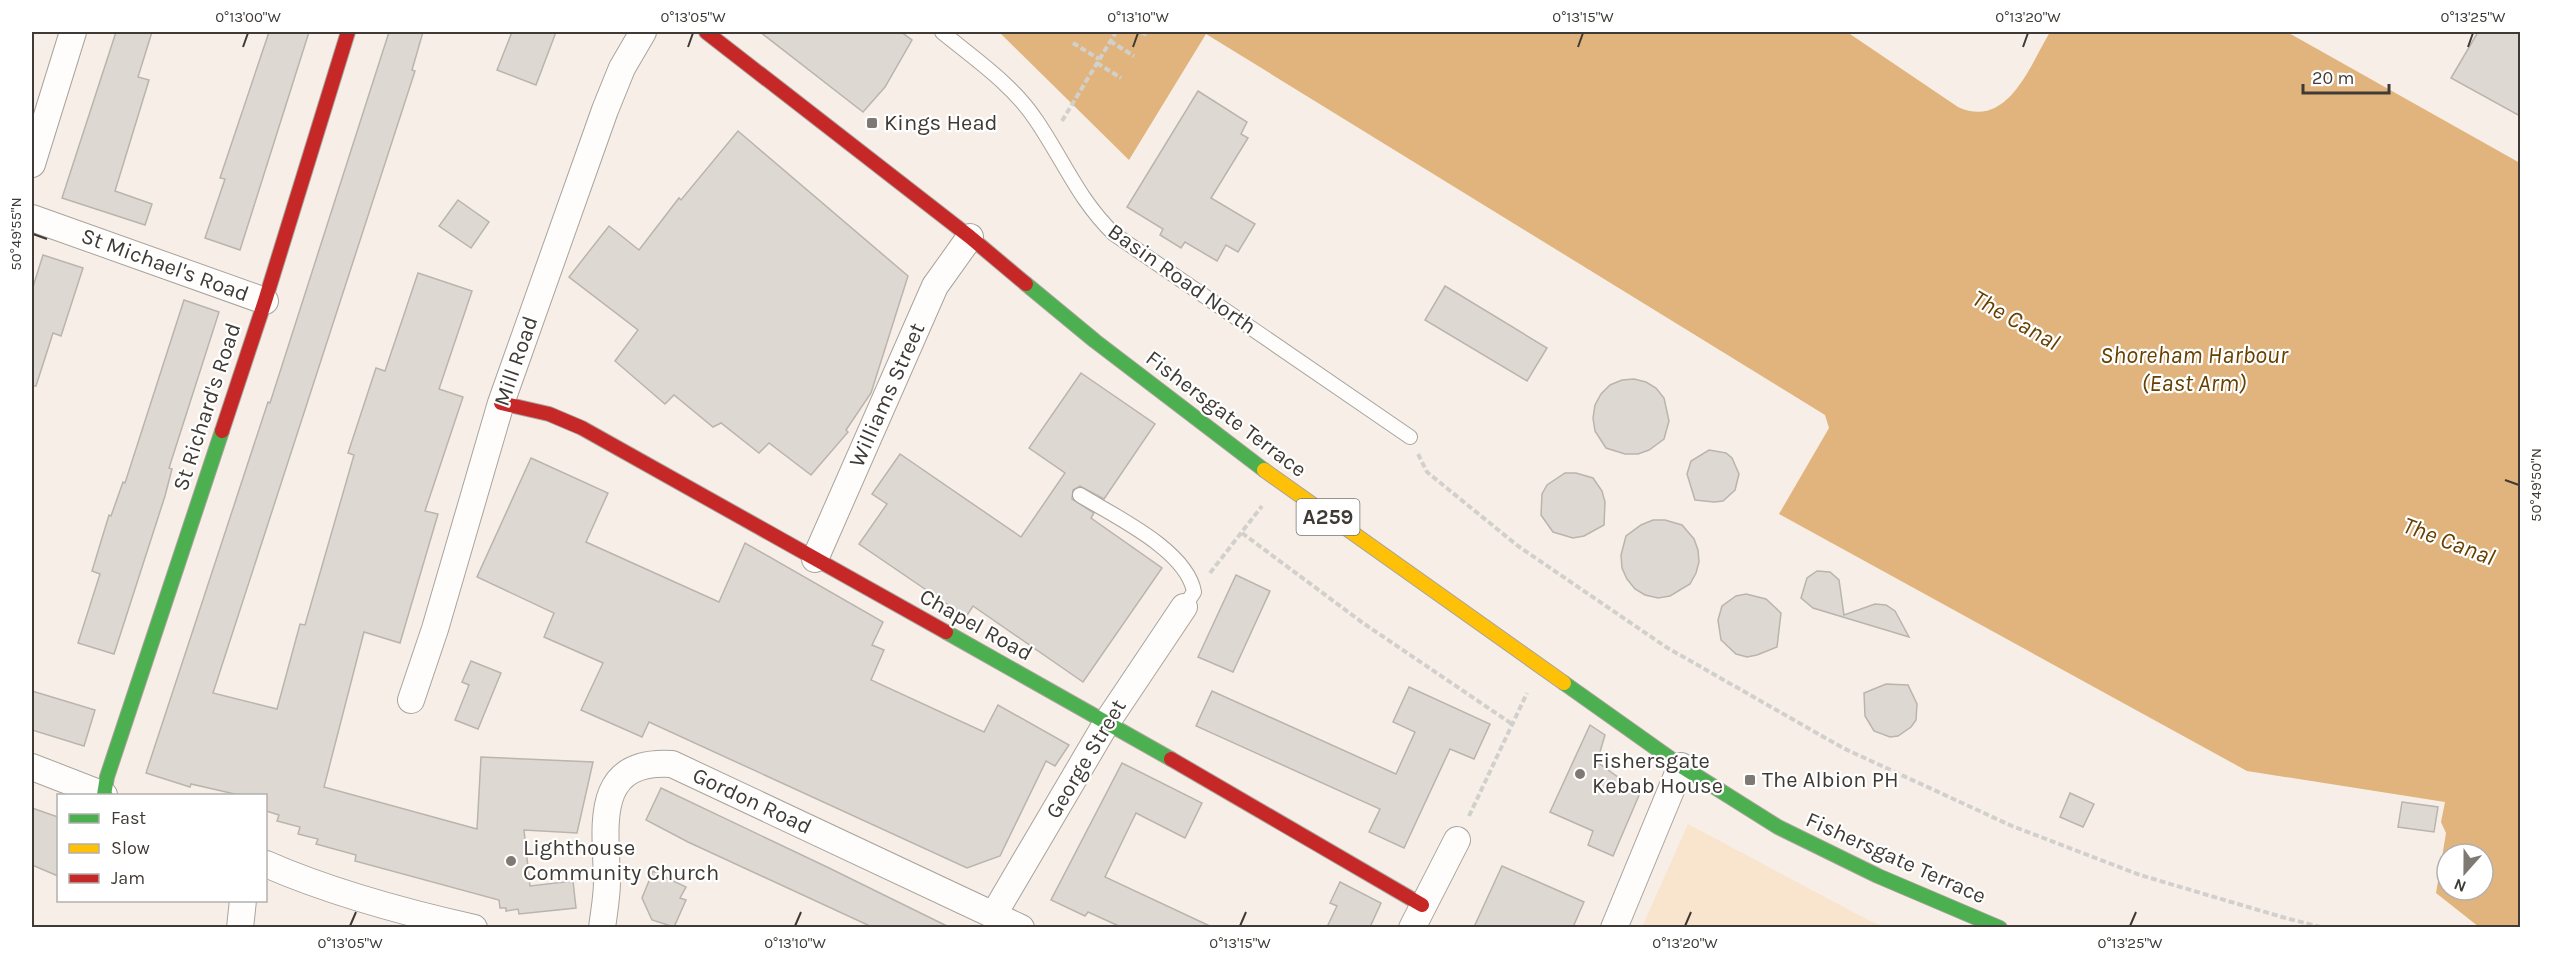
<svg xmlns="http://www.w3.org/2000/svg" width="2552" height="959" viewBox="0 0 2552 959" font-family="Karla,sans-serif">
  <rect width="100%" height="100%" fill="#f7efe7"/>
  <!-- green -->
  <path fill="#f9e4cd" d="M1688,824L1872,922L1886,927H1642Z"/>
  <!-- water -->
  <path fill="#e1b47d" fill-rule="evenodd" d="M999,32H1847L1958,107C2008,130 2030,65 2050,32H2287L2520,163V927H2479L2436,893L2446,833L2441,822L2445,802L2247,771L1779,514L1829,428L1825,415L1206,34L1129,160ZM2447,854H2483V890H2447Z"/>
  <!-- building -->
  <g fill="#ded8d2" stroke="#b9b4ad" stroke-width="1.5">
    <path d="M116,32H152L138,77L149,80L115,191L152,204L145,225L62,198Z"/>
    <path d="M269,32H309L240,250L205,238L225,179L220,178Z"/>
    <path d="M389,32H423L412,70L415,71L213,693L277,709L300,624L305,625L354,455L348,453L376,368L385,371L418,273L472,291L439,389L463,397L425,511L438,514L400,643L364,632L324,787L477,829L481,757L593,762L577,833L524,830L530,886L573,881L576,908L519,914L518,909L506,911V908H500L499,900L355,861L356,855L316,844L318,839L298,834L300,827L277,821L279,815L266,811V795H239L191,784L190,787L146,773L268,402L270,403Z"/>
    <path d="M512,32H556L536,85L497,70Z"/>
    <path d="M760,32H901L912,40L885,87L863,112Z"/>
    <path d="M2478,32H2520V116L2451,78Z"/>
    <path d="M1198,91L1247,122L1241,134L1248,138L1211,198L1255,224L1238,252L1226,245L1217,261L1185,242L1181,248L1160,235L1163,229L1127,207Z"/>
    <path d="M738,131L908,276L871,393L846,430L848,432L811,475L769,443L759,453L721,423L713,427L674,395L665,404L615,361L638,330L569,277L609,226L639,250L679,198L681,200Z"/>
    <path d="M458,200L489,222L471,248L439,226Z"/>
    <path d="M43,255L83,268L61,336L53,333L36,386H32V290Z"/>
    <path d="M1445,286L1547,348L1527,381L1425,320Z"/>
    <path d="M184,300L219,312L169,468L172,469L165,496L114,654L78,643L100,574L92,571L109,515L111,516L123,482L125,483Z"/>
    <path d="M1081,373L1155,424L1104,499L1080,486L1073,490L1072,499L1094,513L1091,518L1162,568L1083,682L973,606L966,617L859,544L887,504L872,494L900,454L1021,537L1065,473L1029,448Z"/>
    <path d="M1634,379L1646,382L1656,388L1664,398L1669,421L1664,439L1649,450L1638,454H1625L1606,448L1595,431L1593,418L1595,405L1601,394L1610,385L1622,380Z"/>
    <path d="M1709,450L1726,453L1732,458L1739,474L1735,490L1723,501L1714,502L1695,500L1687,474L1691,461Z"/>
    <path d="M531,458L608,493L586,542L719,602L745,543L883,622L872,645L884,650L871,680L984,732L998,705L1069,745L1055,766L1046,761L1000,856L967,868L649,722L642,737L581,710L603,663L544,637L554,613L477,577Z"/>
    <path d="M1565,473H1576L1593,478L1602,491L1605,502L1604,525L1584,536L1573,538L1553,532L1541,515L1542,494L1547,485Z"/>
    <path d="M1653,520H1665L1682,525L1694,539L1698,550L1699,562L1696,573L1690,584L1670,596L1658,598L1645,595L1635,589L1627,579L1622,568L1621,555L1626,536L1641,525Z"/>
    <path d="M1817,571L1830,572L1839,580L1844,615L1875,604L1886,605L1895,611L1909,637L1813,608L1801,598L1807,578Z"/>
    <path d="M1236,575L1270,591L1233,672L1198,657Z"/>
    <path d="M1746,594L1766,599L1781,613L1777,647L1757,655L1747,657L1736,654L1721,640L1718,620L1722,606L1736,596Z"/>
    <path d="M471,661L501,673L478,729L455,720L469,685L462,682Z"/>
    <path d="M1886,684L1908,685L1917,704L1916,720L1911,727L1898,736L1890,737L1874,731L1865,716L1864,693Z"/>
    <path d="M1409,687L1490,724L1474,759L1450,749L1404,848L1369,832L1380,809L1196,726L1212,691L1396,774L1415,732L1393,722Z"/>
    <path d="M32,691L95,710L84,746L32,730Z"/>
    <path d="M1590,725L1605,735L1597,762L1640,793L1613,856L1588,845L1593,831L1550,812Z"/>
    <path d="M1122,763L1202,803L1185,838L1136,813L1105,877L1212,927H1121L1088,912L1085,916L1051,900Z"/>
    <path d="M661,788L827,867L949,927H872L688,842L646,820Z"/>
    <path d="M2070,793L2094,804L2083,827L2060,817Z"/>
    <path d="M2402,802L2438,807L2434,832L2398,827Z"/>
    <path d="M32,808L58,817V876L32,865Z"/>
    <path d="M1502,866L1584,902L1573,927H1474Z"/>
    <path d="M653,871L686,887L680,898L686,900L674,927L652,920L642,898Z"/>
    <path d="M1340,882L1381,903L1370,927H1327L1337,906L1330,903Z"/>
  </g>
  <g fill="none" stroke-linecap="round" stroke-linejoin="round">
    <defs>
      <g id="lane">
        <path d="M942,32C975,59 1012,84 1036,120C1064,161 1078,199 1114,234L1410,437"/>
        <path d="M1080,495C1114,516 1187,550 1194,592L1184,607"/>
      </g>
      <g id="street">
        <path d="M32,164L73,32"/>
        <path d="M32,218L265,301"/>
        <path d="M815,559L935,286L970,237"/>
        <path d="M411,700L435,629L501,403L605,110L622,68L643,32"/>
        <path d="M32,767L104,795"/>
        <path d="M266,864C332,893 403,912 474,928"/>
        <path d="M994,914L1107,722L1184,607"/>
        <path d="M240,928L243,900"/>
        <path d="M602,928C604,912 607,897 607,881C606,827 592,759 672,764L1021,928"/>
        <path d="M1412,928L1457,840"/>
        <path d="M1614,928L1681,766"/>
      </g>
      <g id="fast">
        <path d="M1026,284L1095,341L1264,470"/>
        <path d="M946,632L1171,759"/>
        <path d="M1564,683L1681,766L1778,827L1878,876L2000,928"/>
        <path d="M106,796L104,795L107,777L222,431"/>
      </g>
      <path id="slow" d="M1264,470L1564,683"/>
      <g id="jam">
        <path d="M706,32L970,237L1026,284"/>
        <path d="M501,403L549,414L582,428L946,632"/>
        <path d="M222,431L265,301L348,32"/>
        <path d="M1171,759L1422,905"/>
      </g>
    </defs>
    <!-- lane casing -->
    <use href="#lane" stroke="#a9a39d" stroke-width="16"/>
    <!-- street casing -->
    <use href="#street" stroke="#a9a39d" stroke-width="28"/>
    <!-- fast casing -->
    <use href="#fast" stroke="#a9a39d" stroke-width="16"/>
    <!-- slow casing -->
    <use href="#slow" stroke="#a9a39d" stroke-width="16"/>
    <!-- jam casing -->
    <use href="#jam" stroke="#a9a39d" stroke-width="16"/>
    <!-- path -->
    <g stroke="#d2d0cd" stroke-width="4" stroke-dasharray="6 3" stroke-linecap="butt">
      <path d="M1141,32L1147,35"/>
      <path d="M1110,41L1134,56"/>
      <path d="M1073,43L1099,59"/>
      <path d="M1097,63L1121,78"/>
      <path d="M1062,121L1116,32"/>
      <path d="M1418,454L1427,472L1518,546L1666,647L1843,748L2012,826L2140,875L2282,917L2324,928"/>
      <path d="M1242,533L1363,623L1512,724"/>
      <path d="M1210,573L1262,506"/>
      <path d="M1469,816L1527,693"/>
    </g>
    <!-- lane -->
    <use href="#lane" stroke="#fefdfb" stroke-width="14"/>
    <!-- street -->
    <use href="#street" stroke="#fefdfb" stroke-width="26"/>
    <!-- fast -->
    <use href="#fast" stroke="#4caf50" stroke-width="14"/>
    <!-- slow -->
    <use href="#slow" stroke="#ffc107" stroke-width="14"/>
    <!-- jam -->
    <use href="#jam" stroke="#c62828" stroke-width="14"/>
  </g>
  <!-- ticks -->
  <path fill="none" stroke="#3f3a35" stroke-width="2" d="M243,47L248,33M688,47L693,33M1133,47L1138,33M1578,47L1583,33M2023,47L2028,33M2468,47L2473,33M33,234L47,239M2505,480L2519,485M350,926L356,912M795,926L801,912M1240,926L1246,912M1685,926L1691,912M2130,926L2136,912"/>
  <!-- markers -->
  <g fill="#7f7973" stroke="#fff" stroke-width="2">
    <rect x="866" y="117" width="12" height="12" rx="3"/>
    <circle cx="1580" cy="774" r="6"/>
    <rect x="1744" y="774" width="12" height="12" rx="3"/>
    <circle cx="511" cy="861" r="6"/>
  </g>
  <g text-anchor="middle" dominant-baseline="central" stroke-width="4.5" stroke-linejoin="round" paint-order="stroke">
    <!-- shield labels -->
    <rect fill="#fff" stroke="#797572" stroke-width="1.5" x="1296.5" y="499" width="63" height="36" rx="4.5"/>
    <g font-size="21" font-weight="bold" fill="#3f3a35">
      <text x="1328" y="517">A259</text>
    </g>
    <!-- poi labels -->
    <g font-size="22" fill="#3f3a35" stroke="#fff" text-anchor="start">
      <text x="884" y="123">Kings Head</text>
      <text x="1592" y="761">Fishersgate<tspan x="1592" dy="25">Kebab House</tspan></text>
      <text x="1762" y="780">The Albion PH</text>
      <text x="523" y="848">Lighthouse<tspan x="523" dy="25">Community Church</tspan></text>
    </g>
    <!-- street labels -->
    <g font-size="22" fill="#3f3a35" stroke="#fff">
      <text transform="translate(165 265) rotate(20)">St Michael's Road</text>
      <text transform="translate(1182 279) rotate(35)">Basin Road North</text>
      <text transform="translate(516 361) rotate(-71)">Mill Road</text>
      <text transform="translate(887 395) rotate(-66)">Williams Street</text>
      <text transform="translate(207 407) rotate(-72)">St Richard's Road</text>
      <text transform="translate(1226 414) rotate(37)">Fishersgate Terrace</text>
      <text transform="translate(976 625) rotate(29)">Chapel Road</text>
      <text transform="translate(1086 759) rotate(-59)">George Street</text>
      <text transform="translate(752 801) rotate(25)">Gordon Road</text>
      <text transform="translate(1896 858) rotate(24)">Fishersgate Terrace</text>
    </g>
    <!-- water labels -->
    <g font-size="24" font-style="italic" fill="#674000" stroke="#fff">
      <text transform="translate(2016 320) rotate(30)">The Canal</text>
      <text x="2194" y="355">Shoreham Harbour<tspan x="2194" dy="28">(East Arm)</tspan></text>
      <text transform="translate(2449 541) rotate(21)">The Canal</text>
    </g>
  </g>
  <!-- border -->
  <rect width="2552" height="959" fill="none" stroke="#ffffff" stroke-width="66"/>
  <!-- legend -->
  <rect x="57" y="794" width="210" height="108" fill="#ffffff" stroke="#b2b0ae" stroke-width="1.5"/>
  <rect x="69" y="814" width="30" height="9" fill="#4caf50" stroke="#b2b0ae" stroke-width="1.5"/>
  <text x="111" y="824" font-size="18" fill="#3f3a35">Fast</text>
  <rect x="69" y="844" width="30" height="9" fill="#ffc107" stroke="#b2b0ae" stroke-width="1.5"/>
  <text x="111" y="854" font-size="18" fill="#3f3a35">Slow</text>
  <rect x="69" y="874" width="30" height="9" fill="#c62828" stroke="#b2b0ae" stroke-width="1.5"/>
  <text x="111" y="884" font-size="18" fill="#3f3a35">Jam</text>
  <!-- north arrow -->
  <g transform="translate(2465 872) rotate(201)"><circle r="28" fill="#ffffff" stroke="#b2b0ae" stroke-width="1.5"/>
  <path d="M0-4.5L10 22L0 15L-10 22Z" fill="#7f7973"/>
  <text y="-9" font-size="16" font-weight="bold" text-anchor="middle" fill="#3f3a35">N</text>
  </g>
  <!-- scale -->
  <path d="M2303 84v9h86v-9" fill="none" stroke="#3f3a35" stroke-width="3"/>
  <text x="2312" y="84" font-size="18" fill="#3f3a35" stroke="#ffffff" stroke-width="4.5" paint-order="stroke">20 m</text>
  <rect x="33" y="33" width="2486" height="893" fill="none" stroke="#3f3a35" stroke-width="2"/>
  <g font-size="15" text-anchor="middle" fill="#3f3a35">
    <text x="248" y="22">0°13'00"W</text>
    <text x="693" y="22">0°13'05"W</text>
    <text x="1138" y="22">0°13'10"W</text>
    <text x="1583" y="22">0°13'15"W</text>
    <text x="2028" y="22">0°13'20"W</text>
    <text x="2473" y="22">0°13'25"W</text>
    <text transform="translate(16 234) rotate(-90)" y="5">50°49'55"N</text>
    <text transform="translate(2536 485) rotate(-90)" y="5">50°49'50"N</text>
    <text x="350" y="948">0°13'05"W</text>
    <text x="795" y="948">0°13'10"W</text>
    <text x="1240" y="948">0°13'15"W</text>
    <text x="1685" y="948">0°13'20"W</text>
    <text x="2130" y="948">0°13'25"W</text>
  </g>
</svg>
